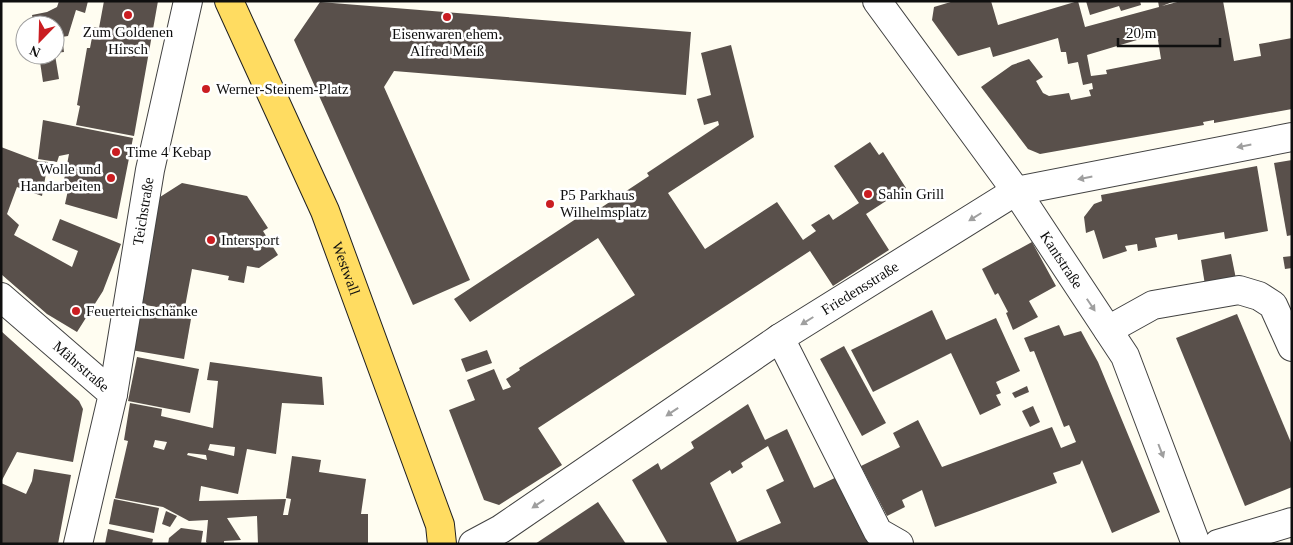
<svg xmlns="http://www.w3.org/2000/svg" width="1293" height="545" viewBox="0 0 1293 545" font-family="Georgia,serif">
  <rect width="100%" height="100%" fill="#fffdf1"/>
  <!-- building -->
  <g fill="#59504b" fill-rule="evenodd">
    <path d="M59,1H88L85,13L76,10L68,36L62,37L64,52L55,53V25H34L32,15L47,12L57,7Z"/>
    <path d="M104,1H158L134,136L76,125L80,106L77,105L87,48H90L94,27L99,28Z"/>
    <path d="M954,1H991L998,25L1078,1L1085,27L1159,7L1158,1H1175L1162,6L1181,1H1223L1234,61L1261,56L1259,44L1292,38V109L1214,123V120L1203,122L1204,125L1040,154L1028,149L981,87L1012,65L1029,59L1043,77L1036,81L1043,93L1049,96L1069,93L1071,100L1091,96L1089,90L1093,89L1092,83L1083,85L1078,62L1068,64L1066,52H1061L1058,38L993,57L990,47L958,56L932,20L934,7ZM1157,34L1161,59L1106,70L1107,74L1091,76L1087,55Z"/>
    <path d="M1086,1H1140L1141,5L1121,11L1119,6L1090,15Z"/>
    <path d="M320,2L691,32L686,95L394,71L384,87L470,280L413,305L294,40Z"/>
    <path d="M731,45L754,137L668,193L705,249L777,202L803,240L816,231L811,225L829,214L833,220L859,203L834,166L870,142L879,155L883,152L906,188L866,214L889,250L833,286L810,251L538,428L562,465L499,505L484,500L449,410L475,400L467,380L494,369L503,390L511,387L506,379L520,370L519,368L635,295L598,238L470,322L454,299L588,211L590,215L649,176L647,173L719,125L718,121L704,125L697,99L711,95L701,53Z"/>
    <path d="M39,55H55L59,79L43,82Z"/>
    <path d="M43,120L133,138L117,219L65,204L70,181L64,180L69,154L59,156L57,162L38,159Z"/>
    <path d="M1,147L38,161L48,162L42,196L17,187L7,214L19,225L14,235L72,267L78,251L52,240L60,219L121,244L103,291L77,332L47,314L1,274Z"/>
    <path d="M1292,160V235L1287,236L1274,163Z"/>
    <path d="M1257,166L1268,231L1225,239L1224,232L1178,240L1177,234L1155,238L1157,247L1138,251L1137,244L1125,246L1127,251L1103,259L1094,230L1086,233L1084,217L1094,204L1102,201L1101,195Z"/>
    <path d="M182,183L247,196L268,228L263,231L278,255L259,268L247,266L244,283L228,280L229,276L192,269L184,312L140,304L160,197Z"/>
    <path d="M1032,242L1056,286L1029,301L1038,317L1013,330L1006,313L1008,312L998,293L995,295L982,269Z"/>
    <path d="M1231,254L1236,279L1205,285L1201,260Z"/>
    <path d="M1292,256V268L1285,269L1283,257Z"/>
    <path d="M138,309L191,319L184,359L131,350Z"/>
    <path d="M932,310L946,340L996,318L1020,371L996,382L1001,393L996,395L1001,405L980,415L951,353L873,392L851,350Z"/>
    <path d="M1237,314L1292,445V487L1245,506L1176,338Z"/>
    <path d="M1059,325L1064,336L1081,331L1098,362L1160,512L1112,533L1082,460L1080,464L1053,473L1057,483L935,527L922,490L902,500L905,507L887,516L861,466L900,447L893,433L918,420L942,467L1052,427L1061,448L1076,442L1069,425L1064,427L1034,351L1030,352L1024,338Z"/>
    <path d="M1,331L79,401L83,409L73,462L17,452L1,482Z"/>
    <path d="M844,346L886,423L862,436L820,359Z"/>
    <path d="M487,350L492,363L466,372L461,359Z"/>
    <path d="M137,357L199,369L190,413L128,401Z"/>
    <path d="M210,362L322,377L324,405L282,403L276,454L247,449L238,494L201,486L199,501L286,499L283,515H288L291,499L286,498L292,456L321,460L319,472L366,479L361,514H368V544H258L257,516L227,518L241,540L224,541V544H208L206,542L208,520L189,521L163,507L115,498L128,441L124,440L130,403L162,409L161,416L213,428L218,381L207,380ZM155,440L167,442L164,450L153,447ZM210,444L235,447L234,456L208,450ZM188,453L206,455L207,460L187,455Z"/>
    <path d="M1027,386L1029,392L1015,398L1012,393Z"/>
    <path d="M748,404L765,440L787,429L814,488L845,473L877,544H668L632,480L658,463L661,470L694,448L691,442ZM768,446L784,481L766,490L781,523L737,542L710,483L730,470L732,474L743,467L741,463Z"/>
    <path d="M1033,406L1040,422L1030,427L1022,411Z"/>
    <path d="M34,469L71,475L58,544H1V483L26,494L32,481Z"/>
    <path d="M114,499L159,508L154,533L109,524Z"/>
    <path d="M598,502L626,544H535Z"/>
    <path d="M166,511L177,516L170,527L162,524Z"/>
    <path d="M181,528L203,531L201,544H168L169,538Z"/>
    <path d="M108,529L153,539L152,544H105Z"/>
  </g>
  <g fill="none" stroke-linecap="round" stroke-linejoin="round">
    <defs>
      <g id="minor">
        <path id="s1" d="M877,1L1016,191L1125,356L1196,544"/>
        <path id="s2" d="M1,297L113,394L78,544"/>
        <path d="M1108,330L1153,305L1239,290L1259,296L1273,305L1292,347"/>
        <path d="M780,338L878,532L899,544"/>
        <path id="s3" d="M113,394L150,170L188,1"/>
        <path id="s4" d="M473,544L501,529L780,338L1016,191L1292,137"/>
        <path d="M1218,544L1292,522"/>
      </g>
      <g id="major">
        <path id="s5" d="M229,1L325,211L440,525L442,544"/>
      </g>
    </defs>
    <!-- minor casing -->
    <use href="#minor" stroke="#424242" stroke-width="30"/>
    <!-- major casing -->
    <use href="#major" stroke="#202020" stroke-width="30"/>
    <!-- minor -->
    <use href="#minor" stroke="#fff" stroke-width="28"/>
    <!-- major -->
    <use href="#major" stroke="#ffdc61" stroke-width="28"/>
  </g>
  <!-- one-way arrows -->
  <defs><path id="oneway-solid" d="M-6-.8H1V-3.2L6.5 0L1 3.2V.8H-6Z" transform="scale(1.25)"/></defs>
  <g fill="#9f9f9f">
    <use href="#oneway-solid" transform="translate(1244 146) rotate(169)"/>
    <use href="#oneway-solid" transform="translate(1085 178) rotate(169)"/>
    <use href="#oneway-solid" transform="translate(975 217) rotate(148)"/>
    <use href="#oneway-solid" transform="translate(1091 305) rotate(56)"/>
    <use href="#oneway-solid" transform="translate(807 321) rotate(148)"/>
    <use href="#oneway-solid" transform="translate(672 412) rotate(146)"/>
    <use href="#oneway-solid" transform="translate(1161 451) rotate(69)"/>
    <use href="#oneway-solid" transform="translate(538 504) rotate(146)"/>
  </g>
  <!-- markers -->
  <g fill="#ca1d21" stroke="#fff" stroke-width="2">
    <circle cx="128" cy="15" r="5"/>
    <circle cx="447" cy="17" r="5"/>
    <circle cx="206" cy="89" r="5"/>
    <circle cx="116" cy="152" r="5"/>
    <circle cx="111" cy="178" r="5"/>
    <circle cx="868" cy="194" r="5"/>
    <circle cx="550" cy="204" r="5"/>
    <circle cx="211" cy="240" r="5"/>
    <circle cx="76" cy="311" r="5"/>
  </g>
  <g text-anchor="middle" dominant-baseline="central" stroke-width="5" stroke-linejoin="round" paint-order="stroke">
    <!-- poi labels -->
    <g font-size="15" fill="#0f0f0f" stroke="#fff" text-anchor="start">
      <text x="128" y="32" text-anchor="middle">Zum Goldenen<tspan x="128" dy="17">Hirsch</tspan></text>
      <text x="447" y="34" text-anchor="middle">Eisenwaren ehem.<tspan x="447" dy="17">Alfred Meiß</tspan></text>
      <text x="216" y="89">Werner-Steinem-Platz</text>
      <text x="126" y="152">Time 4 Kebap</text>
      <text x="101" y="169" text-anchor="end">Wolle und<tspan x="101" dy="17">Handarbeiten</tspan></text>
      <text x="878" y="194">Sahin Grill</text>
      <text x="560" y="195">P5 Parkhaus<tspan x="560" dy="17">Wilhelmsplatz</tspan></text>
      <text x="221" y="240">Intersport</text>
      <text x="86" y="311">Feuerteichschänke</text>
    </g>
    <!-- street labels -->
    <g font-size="15" fill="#0f0f0f" stroke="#fff">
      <text stroke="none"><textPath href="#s3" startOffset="185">Teichstraße</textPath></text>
      <text stroke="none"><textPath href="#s1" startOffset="318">Kantstraße</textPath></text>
      <text stroke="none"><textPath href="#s5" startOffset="292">Westwall</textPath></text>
      <text stroke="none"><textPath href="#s4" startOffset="464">Friedensstraße</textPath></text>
      <text stroke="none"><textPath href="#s2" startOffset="106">Mährstraße</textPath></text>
    </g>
  </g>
  <!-- border -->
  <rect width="1293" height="545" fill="none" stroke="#0f0f0f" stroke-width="5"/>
  <!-- north arrow -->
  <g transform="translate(40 40) rotate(203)"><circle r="24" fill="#ffffff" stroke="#9f9f9f"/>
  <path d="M0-4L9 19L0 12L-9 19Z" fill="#ca1d21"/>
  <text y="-8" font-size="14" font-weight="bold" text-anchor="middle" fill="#0f0f0f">N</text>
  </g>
  <!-- scale -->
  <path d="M1118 38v8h102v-8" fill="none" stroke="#0f0f0f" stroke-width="2.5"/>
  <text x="1126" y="38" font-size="15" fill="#0f0f0f" stroke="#ffffff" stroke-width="4" paint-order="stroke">20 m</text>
</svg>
